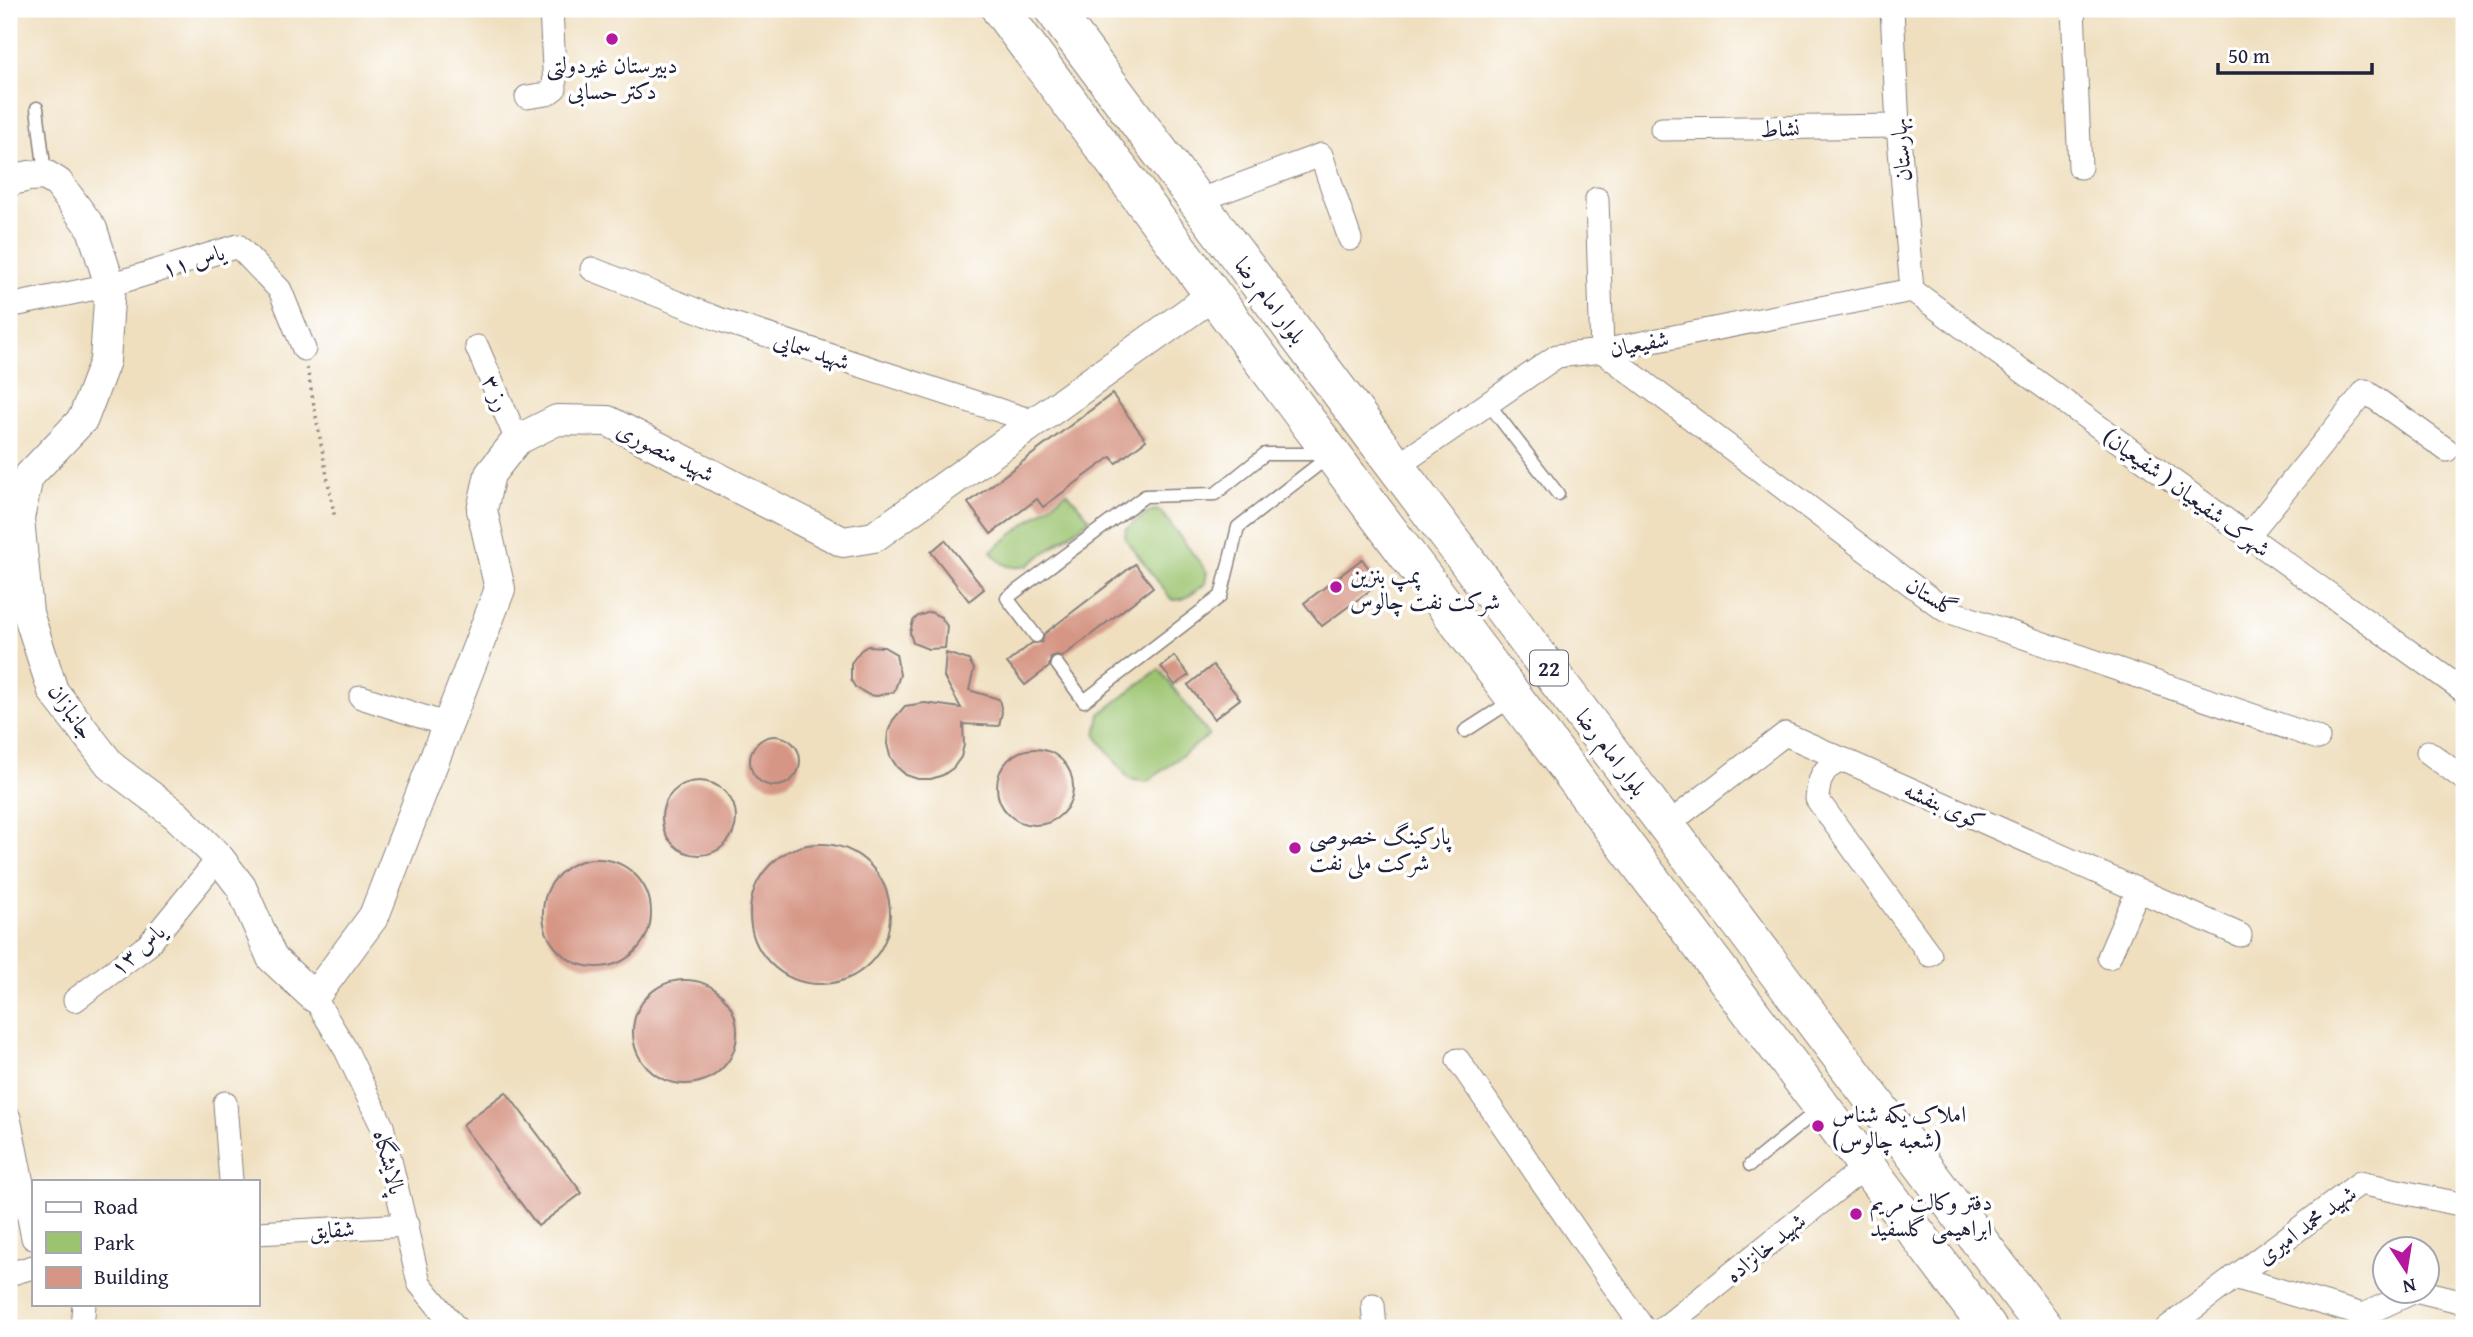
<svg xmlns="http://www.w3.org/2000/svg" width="2473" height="1337" viewBox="0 0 2473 1337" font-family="'Gentium Book Plus',Amiri,serif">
  <rect width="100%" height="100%" fill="#fff"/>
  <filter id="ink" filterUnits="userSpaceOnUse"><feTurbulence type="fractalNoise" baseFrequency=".0143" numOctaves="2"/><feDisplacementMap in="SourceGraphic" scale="14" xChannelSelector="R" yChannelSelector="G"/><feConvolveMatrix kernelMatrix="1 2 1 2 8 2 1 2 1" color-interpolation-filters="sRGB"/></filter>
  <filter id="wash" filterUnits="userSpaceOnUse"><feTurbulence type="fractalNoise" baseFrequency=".00686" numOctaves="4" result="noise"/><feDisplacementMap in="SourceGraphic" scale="28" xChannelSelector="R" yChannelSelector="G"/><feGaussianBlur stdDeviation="1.57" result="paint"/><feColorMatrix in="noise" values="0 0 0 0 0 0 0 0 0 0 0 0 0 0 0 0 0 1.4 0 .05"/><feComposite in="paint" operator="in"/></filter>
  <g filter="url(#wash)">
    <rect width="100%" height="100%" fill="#efdfbf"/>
    <!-- green -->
    <g fill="#9cc470" stroke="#5f7356" stroke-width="2">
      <path d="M1067,492L1090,519L1027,566C1009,570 1001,565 991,551Z"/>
      <path d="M1155,510L1161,512L1207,572L1205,584C1195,591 1183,604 1171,599L1125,538L1126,529L1149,512Z"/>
      <path d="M1159,669L1209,735L1147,782L1129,779L1096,736L1100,714Z"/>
    </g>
    <g id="blocks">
      <!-- building -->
      <g fill="#d69685">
        <path d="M1112,394L1146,440L1116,463L1111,457L1043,507L1037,499L991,534L968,503Z"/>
        <path d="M945,540L984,589L969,601L931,552Z"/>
        <path d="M1362,559L1380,583L1322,626L1304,603Z"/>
        <path d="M1135,564L1153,587L1062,657L1057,655L1051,657L1049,667L1025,685L1007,663L1032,643L1042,642L1044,634Z"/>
        <path d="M930,612L941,617L947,626L945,648L928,649L913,643L910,633L913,621L918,616Z"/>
        <path d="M868,646L884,647L896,654L900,675L894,692L877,696L869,695L855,687L851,680V663L861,650Z"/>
        <path d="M946,653L969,660L974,669L969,690L999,699L1002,712L999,726L963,724L964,745L961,757L953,768L943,775L931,779H918L906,775L897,767L890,756L887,744L888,732L893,720L905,706L925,703L961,708L944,677Z"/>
        <path d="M1174,656L1189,675L1175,685L1161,667Z"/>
        <path d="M1213,665L1240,699L1214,719L1188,685Z"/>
        <circle cx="775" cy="761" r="25"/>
        <circle cx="1035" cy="787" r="38"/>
        <circle cx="699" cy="818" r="37"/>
        <circle cx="820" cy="914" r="70"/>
        <circle cx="597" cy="913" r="54"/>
        <circle cx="685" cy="1032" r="52"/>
        <path d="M506,1092L582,1193L538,1226L462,1125Z"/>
      </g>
    </g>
  </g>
  <g filter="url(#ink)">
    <use href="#blocks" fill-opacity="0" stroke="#88807d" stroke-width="2"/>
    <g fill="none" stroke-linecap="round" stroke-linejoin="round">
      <defs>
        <g id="service">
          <path d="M37,108L45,174"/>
          <path d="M1488,403L1558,494"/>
          <path d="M1036,636L1007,598L1145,496L1215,494L1265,454H1332L1238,527L1221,596L1084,701L1057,664"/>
          <path d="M1465,731L1513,700"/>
          <path d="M1750,1165L1819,1109"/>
        </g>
        <g id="minor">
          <path d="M1892,9L1898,126L1912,290"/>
          <path d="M2073,9L2080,167"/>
          <path d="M527,97L547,94L555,88L551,9"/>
          <path d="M1662,129L1898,126"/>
          <path d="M1597,199L1602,351L1945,610L2318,738"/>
          <path d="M1197,201L1321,155L1350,239"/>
          <path d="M592,269L721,320L1035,422"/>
          <path d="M1912,290L2248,536L2464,691"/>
          <path d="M9,306L110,285L238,246L280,290L304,349"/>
          <path d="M477,347L517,440"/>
          <path d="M1396,467L1557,356L1602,351L1912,290"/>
          <path d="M2248,536L2365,391L2447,450"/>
          <path d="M361,697L448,725"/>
          <path d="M2428,752L2464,779"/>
          <path d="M1845,760C1823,766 1819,776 1817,799L1930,955"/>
          <path d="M1667,825L1785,734L2240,935"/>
          <path d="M2109,957L2138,890"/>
          <path d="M314,997L346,1050L382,1126L419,1283L456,1328"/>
          <path d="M75,1000L148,945L219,858"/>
          <path d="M1458,1060L1643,1328"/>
          <path d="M225,1103L231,1181"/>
          <path d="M9,1118L33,1238"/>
          <path d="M257,1233L407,1225"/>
          <path d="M9,1274L33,1267"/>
          <path d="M2234,1277L2363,1315L2413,1292"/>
          <path d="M2423,1292L2464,1302"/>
          <path d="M1373,1305L1375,1328"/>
          <path d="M82,1328L84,1304"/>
          <path d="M1664,1328L1866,1166"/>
          <path d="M2167,1328L2360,1183L2464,1205"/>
        </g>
        <path id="tertiary" d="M9,181L29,176L45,175L58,183L92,229L110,285L105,361L83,419L28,477L19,518L28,613L53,691L112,767L176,815L219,858L241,887L272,958L314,997L374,916L500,589L482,510L490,474L517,440L557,420L608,421L843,542L874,537L1213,295"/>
        <g id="primary">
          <path d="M1000,9L1369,504L1988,1328"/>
          <path d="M1053,9L1366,427L2045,1328"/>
        </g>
      </defs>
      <!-- service casing -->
      <use href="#service" stroke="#88807d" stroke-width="15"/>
      <!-- minor casing -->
      <use href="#minor" stroke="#88807d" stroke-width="25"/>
      <!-- tertiary casing -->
      <use href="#tertiary" stroke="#88807d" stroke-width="32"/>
      <!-- primary casing -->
      <use href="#primary" stroke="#88807d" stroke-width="39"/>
      <!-- path -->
      <path stroke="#88807d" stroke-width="3.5" stroke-dasharray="2 5" stroke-linecap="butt" d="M307,368L335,519"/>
      <!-- service -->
      <use href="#service" stroke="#fff" stroke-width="12"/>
      <!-- minor -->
      <use href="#minor" stroke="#fff" stroke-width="23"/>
      <!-- tertiary -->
      <use href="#tertiary" stroke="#fff" stroke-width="30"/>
      <!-- primary -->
      <use href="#primary" stroke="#fff" stroke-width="37"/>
    </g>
  </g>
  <!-- markers -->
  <g fill="#b5179e" stroke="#fff" stroke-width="2.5">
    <circle cx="612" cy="39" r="7"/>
    <circle cx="1336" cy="587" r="7"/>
    <circle cx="1295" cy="848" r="7"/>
    <circle cx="1818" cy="1126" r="7"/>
    <circle cx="1856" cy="1214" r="7"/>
  </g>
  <g text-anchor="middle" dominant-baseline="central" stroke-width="7" stroke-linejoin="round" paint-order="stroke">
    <!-- shield labels -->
    <rect fill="#fff" stroke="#646476" stroke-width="2" x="1530" y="650.5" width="38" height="35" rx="5"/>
    <g font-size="21" font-weight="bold" fill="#22223b">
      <text x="1549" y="668">22</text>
    </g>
    <!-- poi labels -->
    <g font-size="23" fill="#22223b" stroke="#fff" text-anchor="start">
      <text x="612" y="64" text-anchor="middle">دبیرستان غیردولتی<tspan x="612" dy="26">دکتر حسابی</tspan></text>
      <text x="1350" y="574">پمپ بنزین<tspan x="1350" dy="26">شرکت نفت چالوس</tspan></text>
      <text x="1309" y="835">پارکینگ خصوصی<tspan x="1309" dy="26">شرکت ملی نفت</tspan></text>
      <text x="1832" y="1113">املاک یکه شناس<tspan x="1832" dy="26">(شعبه چالوس)</tspan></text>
      <text x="1870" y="1201">دفتر وکالت مریم<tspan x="1870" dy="26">ابراهیمی گلسفید</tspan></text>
    </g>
    <!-- street labels -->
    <g font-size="23" fill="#22223b" stroke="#fff">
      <text transform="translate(1780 128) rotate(-1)">نشاط</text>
      <text transform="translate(1900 150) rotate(-95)">بهارستان</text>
      <text transform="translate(193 260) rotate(-17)">یاس ۱۱</text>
      <text transform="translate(1271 300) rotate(53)">بلوار امام رضا</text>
      <text transform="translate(1639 343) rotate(-11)">شفیعیان</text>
      <text transform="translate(812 350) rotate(18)">شهید سمایی</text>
      <text transform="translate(497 393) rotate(67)">رز ۳</text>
      <text transform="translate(666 451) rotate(27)">شهید منصوری</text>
      <text transform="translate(2187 492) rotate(36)">شهرک شفیعیان ( شفیعیان)</text>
      <text transform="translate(1932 596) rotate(32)">گلستان</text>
      <text transform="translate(72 711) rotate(55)">جانبازان</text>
      <text transform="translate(1612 752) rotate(53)">بلوار امام رضا</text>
      <text transform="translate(1945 805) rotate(24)">کوی بنفشه</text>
      <text transform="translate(137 949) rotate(-42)">یاس ۱۳</text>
      <text transform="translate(390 1162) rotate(75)">پالایشگاه</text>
      <text transform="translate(2306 1224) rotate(-36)">شهید محمد امیری</text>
      <text transform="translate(332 1229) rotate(-3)">شقایق</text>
      <text transform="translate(1765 1247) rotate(-39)">شهید خانزاده</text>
    </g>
  </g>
  <!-- margin -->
  <rect width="2473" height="1337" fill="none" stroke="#fff" stroke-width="35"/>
  <!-- legend -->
  <rect x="32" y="1180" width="228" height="126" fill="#ffffff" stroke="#a7a7b1" stroke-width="2"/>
  <rect x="46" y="1202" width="35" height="10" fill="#ffffff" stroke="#a7a7b1" stroke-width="2"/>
  <text x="94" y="1214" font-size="21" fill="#22223b">Road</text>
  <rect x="46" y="1232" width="35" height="21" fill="#9cc470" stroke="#a7a7b1" stroke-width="2"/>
  <text x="94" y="1250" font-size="21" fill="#22223b">Park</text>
  <rect x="46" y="1267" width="35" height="21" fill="#d69685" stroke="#a7a7b1" stroke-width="2"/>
  <text x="94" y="1284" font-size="21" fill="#22223b">Building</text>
  <!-- north arrow -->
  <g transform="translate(2406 1270) rotate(168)"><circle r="33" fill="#ffffff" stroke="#a7a7b1" stroke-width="2"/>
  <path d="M0-5L12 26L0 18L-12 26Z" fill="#b5179e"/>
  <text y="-10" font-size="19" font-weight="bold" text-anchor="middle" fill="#22223b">N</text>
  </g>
  <!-- scale -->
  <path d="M2218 63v10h154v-10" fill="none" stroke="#22223b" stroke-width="3.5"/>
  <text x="2228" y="63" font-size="21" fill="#22223b" stroke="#ffffff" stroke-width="5" paint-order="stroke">50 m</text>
</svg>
